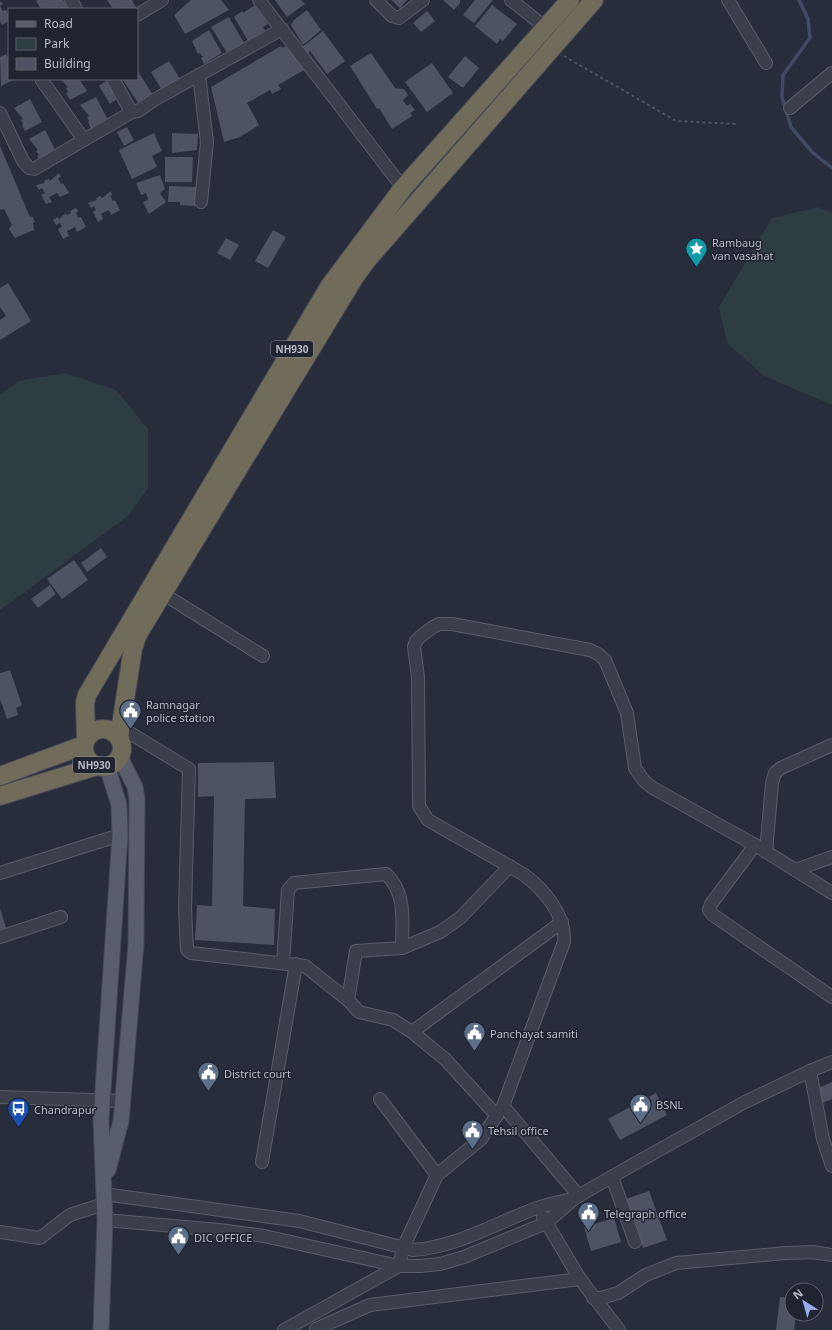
<svg xmlns="http://www.w3.org/2000/svg" width="832" height="1330" viewBox="0 0 832 1330" font-family="'Noto Sans',sans-serif">
  <rect width="100%" height="100%" fill="#282d3c"/>
  <!-- green -->
  <g fill="#2d3d41">
    <path d="M818,207L832,212V405L764,376L727,343L719,307L772,218Z"/>
    <path d="M65,373L116,390L148,429V488L128,516L0,610V395L19,381Z"/>
  </g>
  <g fill="none" stroke-linecap="round" stroke-linejoin="round">
    <!-- stream -->
    <path stroke="#414a64" stroke-width="3.5" d="M799,0L808,19L810,38L783,75L782,97L791,127L812,152L832,168"/>
  </g>
  <!-- building -->
  <g fill="#4e5364">
    <path d="M38,0H63L68,9H41L36,1Z"/>
    <path d="M107,0H132L136,7L133,9H113Z"/>
    <path d="M191,0H221L229,10L185,34L174,15Z"/>
    <path d="M275,0H301L305,4L287,17Z"/>
    <path d="M391,0H407L400,8Z"/>
    <path d="M443,0H460V3L454,10Z"/>
    <path d="M475,0H493L474,23L463,15Z"/>
    <path d="M0,1L3,4L0,6L3,11L6,10L9,16V21L2,25L0,21Z"/>
    <path d="M255,5L268,24L263,27L265,30L248,41L234,17L242,11L243,13Z"/>
    <path d="M492,5L517,24L503,41L500,39L497,44L475,26Z"/>
    <path d="M307,10L321,30L303,45L291,25L294,20Z"/>
    <path d="M427,11L435,21L421,32L413,23Z"/>
    <path d="M229,17L244,43L227,53L211,27Z"/>
    <path d="M209,30L222,53L204,64L201,58L203,57L200,53L198,54L192,41Z"/>
    <path d="M323,31L345,61L327,74L310,51L307,54L302,47Z"/>
    <path d="M289,44L304,70L278,85L281,89L272,94L270,90L247,103L259,125L240,137L224,142L211,87L281,46L282,48Z"/>
    <path d="M371,53L395,88L404,89L408,95L403,100L407,106L410,104L415,110L410,113L412,116L392,129L379,108L377,109L350,66Z"/>
    <path d="M6,54L9,59V79H15L1,86L0,57Z"/>
    <path d="M465,56L479,68L463,88L448,77Z"/>
    <path d="M169,61L180,79L162,90L151,72Z"/>
    <path d="M432,63L453,93L427,112L405,82Z"/>
    <path d="M137,70L155,98L141,107L123,80L137,79Z"/>
    <path d="M60,79H79L87,91L70,100L66,93L68,92L66,88L68,87Z"/>
    <path d="M109,79L120,97L110,104L99,86Z"/>
    <path d="M96,97L108,120L91,129L88,122L89,121L87,117L89,116L80,105Z"/>
    <path d="M30,99L42,122L25,131L22,125L23,124L21,120L23,119L14,108Z"/>
    <path d="M127,127L134,140L124,146L117,132Z"/>
    <path d="M45,130L57,153L40,162L37,156L39,155L36,151L38,150L29,139Z"/>
    <path d="M154,133L162,151L152,156L157,167L132,179L119,150Z"/>
    <path d="M172,133L198,134L197,150L172,153Z"/>
    <path d="M0,146L30,217L32,216L35,222L33,223L34,230L15,238L9,229L12,225L4,209L0,210Z"/>
    <path d="M165,157H193L192,182H165Z"/>
    <path d="M59,173L61,177L58,178L61,184L63,183L69,193L60,197L57,193L49,197L52,202L46,204L41,195L45,193L42,188L39,190L36,185L45,183L44,181L49,179L50,181Z"/>
    <path d="M160,175L165,189L160,193L166,202L149,214L143,202L148,200L146,193L141,195L136,183Z"/>
    <path d="M169,186L196,187L195,206L180,205V202H168Z"/>
    <path d="M111,191L112,195L110,196L113,201L115,200L120,210L111,215L109,210L101,214L103,219L98,222L93,212L96,210L94,206L91,208L88,203L97,200L96,198L100,196L102,198Z"/>
    <path d="M76,208L78,211L76,213L78,218L81,217L86,227L77,232L75,227L67,231L69,236L63,239L58,229L62,227L60,223L56,225L53,220L58,217L59,219L66,213L67,215L71,213L70,211Z"/>
    <path d="M273,230L286,237L268,268L255,261Z"/>
    <path d="M226,238L239,245L230,260L217,253Z"/>
    <path d="M8,283L31,321L0,340V320L6,316L0,307V288Z"/>
    <path d="M101,548L107,557L87,572L81,563Z"/>
    <path d="M74,560L88,580L62,599L47,579Z"/>
    <path d="M50,585L56,594L38,608L31,599Z"/>
    <path d="M10,670L22,705L16,708L18,715L7,719L0,699V673Z"/>
    <path d="M274,762L276,798L245,799L243,906L275,909L274,945L195,940L197,905L212,906L214,796L198,797V763Z"/>
    <path d="M0,908L6,928L0,930Z"/>
    <path d="M832,1082V1099L820,1104L814,1090Z"/>
    <path d="M656,1093L667,1115L620,1140L608,1119Z"/>
    <path d="M649,1191L667,1240L643,1248L626,1199Z"/>
    <path d="M614,1218L621,1242L591,1251L584,1227Z"/>
    <path d="M780,1297L792,1298V1314H796L794,1330H776Z"/>
  </g>
  <g fill="none" stroke-linecap="round" stroke-linejoin="round">
    <defs>
      <g id="minor">
        <path d="M71,0L76,9"/>
        <path d="M259,0L403,188"/>
        <path d="M376,0L392,16L399,18L423,0"/>
        <path d="M511,0L551,32"/>
        <path d="M728,0L766,63"/>
        <path d="M137,15L162,0"/>
        <path d="M199,75L207,142L201,202"/>
        <path d="M41,79L84,140"/>
        <path d="M113,79L129,108L132,112L138,111L154,100L282,29"/>
        <path d="M790,108L832,73"/>
        <path d="M0,113L23,161L29,168L34,169L132,112"/>
        <path d="M157,590L263,656"/>
        <path d="M120,727L189,769L185,908L187,950L191,953L305,966L348,1000L359,1012L393,1020L412,1032L445,1059L497,1116"/>
        <path d="M766,852L772,783L775,773L781,768L832,745"/>
        <path d="M795,870L832,857"/>
        <path d="M0,873L120,835"/>
        <path d="M832,893L755,845L711,904L709,910L713,915L832,997"/>
        <path d="M0,937L61,917"/>
        <path d="M283,963L288,890L294,883L386,874C407,893 402,923 402,948"/>
        <path d="M348,1000L356,951L402,948L440,932L460,918L510,866"/>
        <path d="M412,1032L562,922"/>
        <path d="M810,1071L823,1139L832,1166"/>
        <path d="M0,1097L123,1101"/>
        <path d="M380,1099L437,1175"/>
        <path d="M503,1106L579,1196"/>
        <path d="M262,1162L296,964"/>
        <path d="M612,1177L635,1242"/>
        <path d="M104,1194L299,1221L413,1250C458,1247 495,1223 537,1208C548,1204 560,1202 572,1199"/>
        <path d="M543,1217L580,1279L619,1330"/>
        <path d="M105,1220L219,1230L264,1236L399,1266H420L440,1264L464,1257L546,1223L575,1198L627,1168L745,1102L810,1071L832,1062"/>
        <path d="M0,1232L40,1238L70,1215L104,1204"/>
        <path d="M593,1298H601L618,1293L646,1275L676,1263L786,1253L813,1252L832,1255"/>
        <path d="M316,1329L370,1305L580,1279"/>
        <path d="M284,1330L399,1266L403,1248L437,1175L481,1139L503,1106L564,942C566,916 544,889 523,874L428,820L419,806L418,677L414,647L416,641L421,636L433,627L439,624H452L590,650L598,654L605,660L627,713L635,768L644,781L653,788L755,845"/>
      </g>
      <g id="major">
        <path d="M108,1170L121,1121L136,944L137,799L135,787L120,757"/>
        <path d="M101,1330L105,1220L101,1120L120,835L119,805L107,766"/>
      </g>
      <g id="highway">
        <circle cx="103" cy="748" r="19"/>
        <path d="M119,738L133,648L138,634L354,278L367,260L594,0"/>
        <path d="M86,739L85,703L87,695L329,287L403,188L570,0"/>
        <path d="M0,776L84,745"/>
        <path d="M0,796L97,766"/>
      </g>
    </defs>
    <!-- minor casing -->
    <use href="#minor" stroke="#595d6a" stroke-width="14"/>
    <!-- major casing -->
    <use href="#major" stroke="#444855" stroke-width="17"/>
    <!-- highway casing -->
    <use href="#highway" stroke="#464a57" stroke-width="20"/>
    <!-- path -->
    <path stroke="#4b595e" stroke-width="2" stroke-dasharray="3 3" stroke-linecap="butt" d="M564,56L676,121L736,124"/>
    <!-- minor -->
    <use href="#minor" stroke="#3b3f4c" stroke-width="12"/>
    <!-- major -->
    <use href="#major" stroke="#595e6c" stroke-width="15"/>
    <!-- highway -->
    <use href="#highway" stroke="#716b59" stroke-width="18"/>
  </g>
  <!-- icons -->
  <defs>
    <symbol id="sight-pin" viewBox="-11 -11 22 30"><path d="M0 17L-7.5 6A9.5 9.5 0 1 1 7.5 6Z" fill="#0f9aa8" stroke="#202431"/><path d="M0-6L1.8-2.2L6-1.7L2.9 1.2L3.7 5.4L0 3.3L-3.7 5.4L-2.9 1.2L-6-1.7L-1.8-2.2Z" fill="#fff"/></symbol>
    <symbol id="civic-pin" viewBox="-11 -11 22 30"><path d="M0 17L-7.5 6A9.5 9.5 0 1 1 7.5 6Z" fill="#5c6f8a" stroke="#202431"/><path d="M-.6-6.5H3V-4.5H.6V-3L4-1V1h2V6H-6V1h2V-1L-.6-3ZM-1.2 2.5V6h2.4V2.5Z" fill="#fff"/></symbol>
    <symbol id="bus-pin" viewBox="-11 -11 22 30"><path d="M0 17L-7.5 6A9.5 9.5 0 1 1 7.5 6Z" fill="#1a4fb4" stroke="#202431"/><path d="M-5-6H5V4H4V6H2V4H-2V6H-4V4H-5ZM-3.5-4V0h7V-4ZM-3.5 1.2v1.5H-2V1.2ZM2 1.2v1.5H3.5V1.2Z" fill="#fff"/></symbol>
  </defs>
  <g fill-rule="evenodd">
    <use href="#sight-pin" x="684" y="236" width="25" height="34"/>
    <use href="#civic-pin" x="118" y="698" width="25" height="34"/>
    <use href="#civic-pin" x="462" y="1020" width="25" height="34"/>
    <use href="#civic-pin" x="196" y="1060" width="25" height="34"/>
    <use href="#civic-pin" x="628" y="1092" width="25" height="34"/>
    <use href="#bus-pin" x="6" y="1096" width="25" height="34"/>
    <use href="#civic-pin" x="460" y="1118" width="25" height="34"/>
    <use href="#civic-pin" x="576" y="1200" width="25" height="34"/>
    <use href="#civic-pin" x="166" y="1224" width="25" height="34"/>
  </g>
  <g text-anchor="middle" dominant-baseline="central" stroke-width="3" stroke-linejoin="round" paint-order="stroke">
    <!-- shield labels -->
    <g fill="#202431" stroke="#8a8e9a" stroke-width="1">
      <rect x="271" y="341" width="42" height="16" rx="3"/>
      <rect x="73" y="757" width="42" height="16" rx="3"/>
    </g>
    <g font-size="10" font-weight="bold" fill="#b7bbc7">
      <text x="292" y="349">NH930</text>
      <text x="94" y="765">NH930</text>
    </g>
    <!-- poi labels -->
    <g font-size="11" fill="#b7bbc7" stroke="#202431" text-anchor="start">
      <text x="712" y="242">Rambaug<tspan x="712" dy="13">van vasahat</tspan></text>
      <text x="146" y="704">Ramnagar<tspan x="146" dy="13">police station</tspan></text>
      <text x="490" y="1033">Panchayat samiti</text>
      <text x="224" y="1073">District court</text>
      <text x="656" y="1104">BSNL</text>
      <text x="34" y="1109">Chandrapur</text>
      <text x="488" y="1130">Tehsil office</text>
      <text x="604" y="1213">Telegraph office</text>
      <text x="194" y="1237">DIC OFFICE</text>
    </g>
  </g>
  <!-- legend -->
  <rect x="8" y="8" width="130" height="72" fill="#202431" stroke="#5c606d"/>
  <rect x="16" y="21" width="20" height="6" fill="#595e6c" stroke="#5c606d"/>
  <text x="44" y="28" font-size="12" fill="#b7bbc7">Road</text>
  <rect x="16" y="38" width="20" height="12" fill="#2d3d41" stroke="#5c606d"/>
  <text x="44" y="48" font-size="12" fill="#b7bbc7">Park</text>
  <rect x="16" y="58" width="20" height="12" fill="#4e5364" stroke="#5c606d"/>
  <text x="44" y="68" font-size="12" fill="#b7bbc7">Building</text>
  <!-- north arrow -->
  <g transform="translate(804 1302) rotate(323)"><circle r="19" fill="#202431" stroke="#5c606d"/>
  <path d="M0-3L7 15L0 10L-7 15Z" fill="#98abeb"/>
  <text y="-6" font-size="11" font-weight="bold" text-anchor="middle" fill="#b7bbc7">N</text>
  </g>
</svg>
